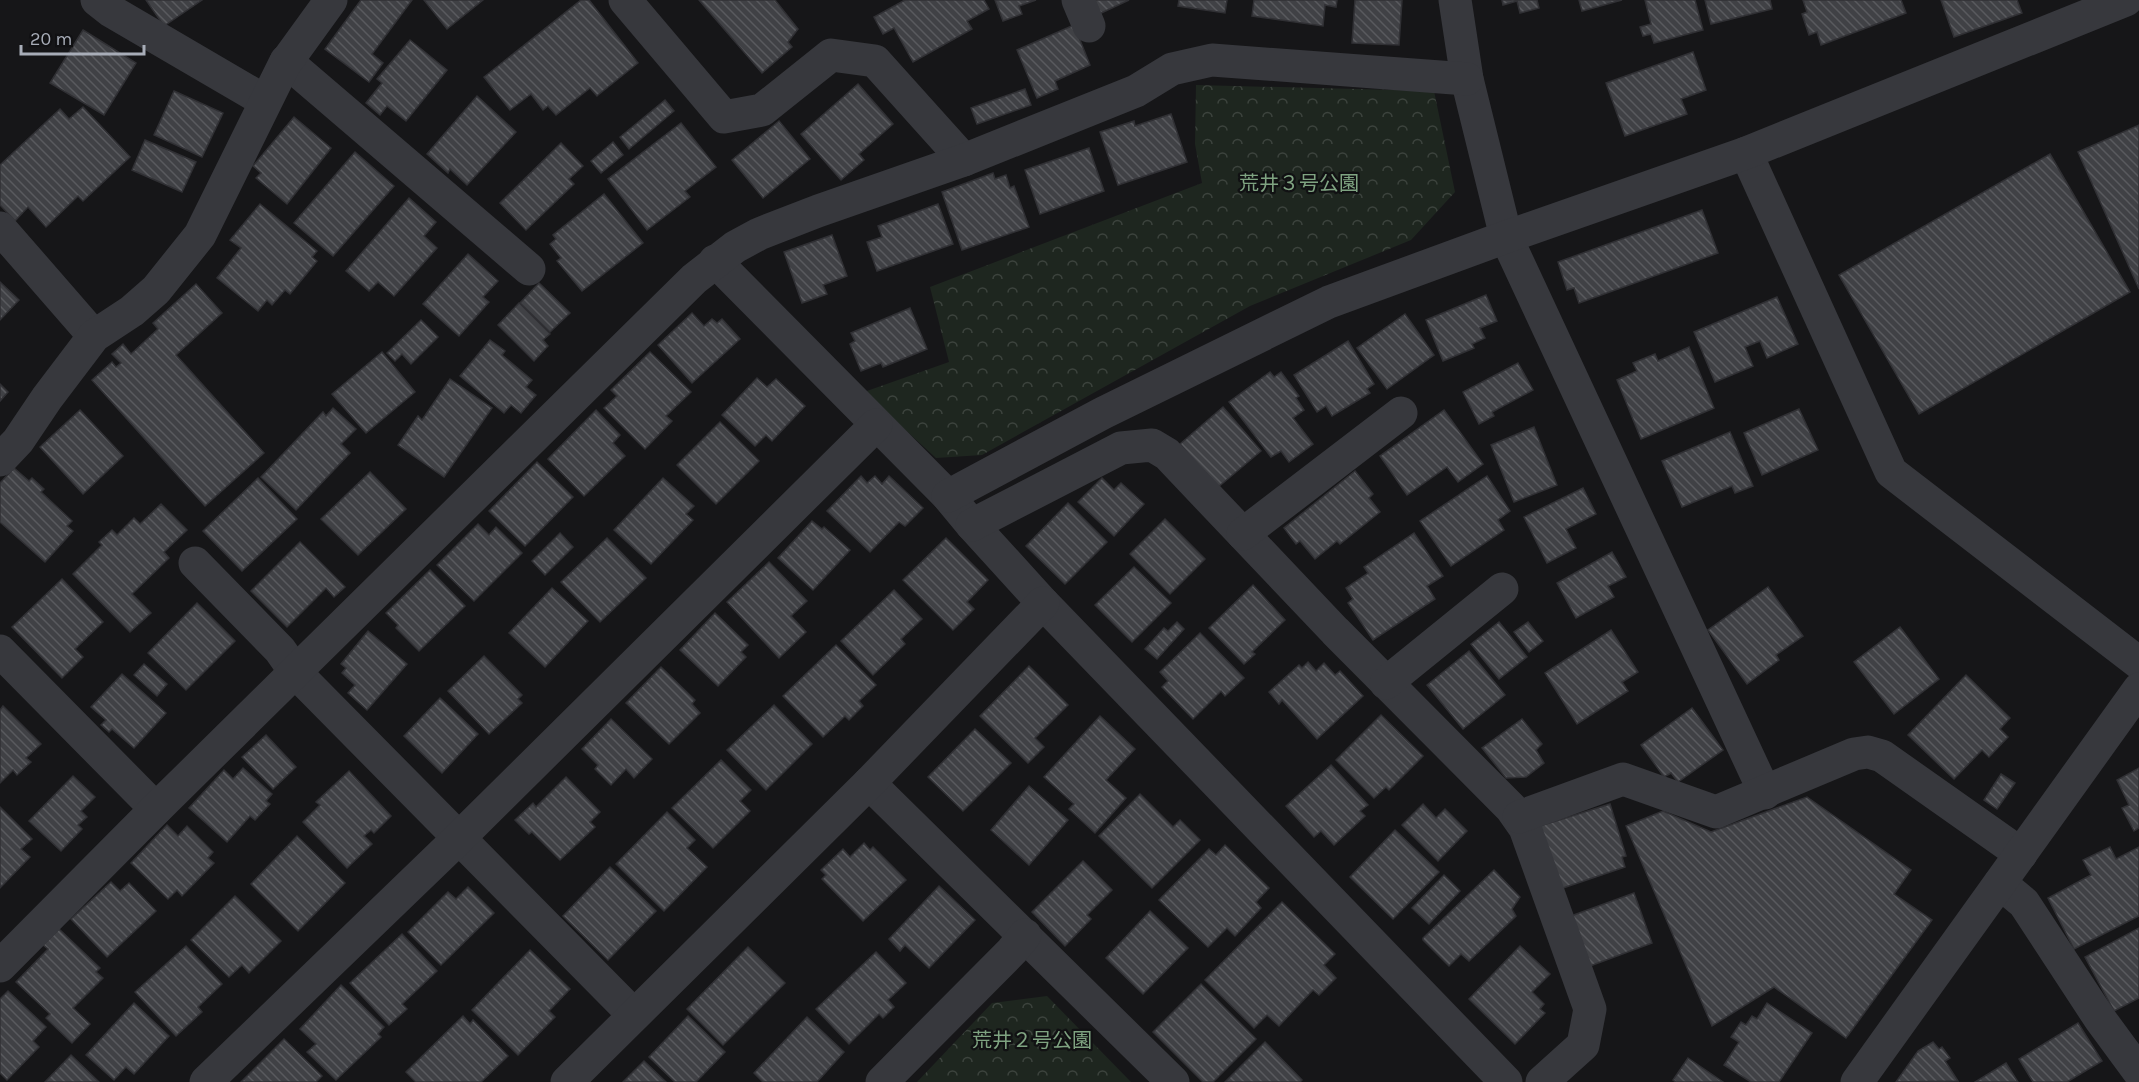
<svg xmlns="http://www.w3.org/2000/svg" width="2139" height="1082" viewBox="0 0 2139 1082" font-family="Karla,'Noto Sans JP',sans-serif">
  <defs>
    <pattern id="park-crowns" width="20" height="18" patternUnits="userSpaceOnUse" patternTransform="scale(1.5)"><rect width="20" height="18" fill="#1e261f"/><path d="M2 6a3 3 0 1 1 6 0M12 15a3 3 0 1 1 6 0" fill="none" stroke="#3c433d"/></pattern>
    <pattern id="building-back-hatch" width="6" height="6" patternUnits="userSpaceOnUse" patternTransform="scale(1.5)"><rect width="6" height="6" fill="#404145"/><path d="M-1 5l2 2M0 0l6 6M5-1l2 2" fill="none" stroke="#595a5e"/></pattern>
  </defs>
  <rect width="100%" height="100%" fill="#161618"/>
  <!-- park -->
  <g fill="url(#park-crowns)">
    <path d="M1196,85L1434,91L1455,192L1411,240L1250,306L982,455L936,458L864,392L949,362L930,287L1202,183L1195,144Z"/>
    <path d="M1047,996L1131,1082H917L992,1003Z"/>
  </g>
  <!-- building -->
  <g fill="url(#building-back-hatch)" stroke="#303034" stroke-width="1.5">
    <path d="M146,0H202L164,26Z"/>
    <path d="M361,0H412L372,54L383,63L369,82L325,49Z"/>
    <path d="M424,0H483L447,29Z"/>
    <path d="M581,0H589L638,63L598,95L597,96L590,88L556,115L548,106L543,110L531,94L510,110L484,77Z"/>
    <path d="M699,0H775L798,29L788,42L792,47L762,73Z"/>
    <path d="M905,0H984L989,9L967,21L972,29L913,62L894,28L883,34L874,17Z"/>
    <path d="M995,0H1036L1019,6L1022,14L1003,21Z"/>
    <path d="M1089,0H1129L1097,15Z"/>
    <path d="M1179,0H1227L1225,13L1178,6Z"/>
    <path d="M1254,0H1337L1336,7L1325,5L1323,26L1252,16Z"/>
    <path d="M1355,0H1402L1399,45L1352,43Z"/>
    <path d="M1502,0H1537L1539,8L1520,13L1517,1L1503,5Z"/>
    <path d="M1579,0H1622L1582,11Z"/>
    <path d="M1645,0H1695L1703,30L1654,43L1651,34L1643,36L1640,27L1651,24Z"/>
    <path d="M1705,0H1770L1772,9L1711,24Z"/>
    <path d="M1803,0H1901L1906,13L1821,45L1817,32L1809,35L1802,14L1807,12Z"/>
    <path d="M1941,0H2017L2022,13L1954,37Z"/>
    <path d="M1074,25L1090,65L1055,81L1058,89L1037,98L1017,50Z"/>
    <path d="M83,30L136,63L104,115L50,83Z"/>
    <path d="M410,40L447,70L406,121L387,106L380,115L366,103L382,83L377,79Z"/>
    <path d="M1693,52L1706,90L1681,99L1687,114L1625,136L1606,83Z"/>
    <path d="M858,84L893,124L859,154L864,160L841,180L801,134Z"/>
    <path d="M1025,89L1031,105L977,124L971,108Z"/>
    <path d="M174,91L223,113L202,157L154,135Z"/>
    <path d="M477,96L516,132L467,185L450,169L448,173L427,154Z"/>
    <path d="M665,100L674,111L629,149L620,137Z"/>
    <path d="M83,107L130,157L83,201L78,196L46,227L28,207L15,221L0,205V165L60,109L69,119Z"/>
    <path d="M1171,114L1187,162L1118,185L1100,132L1134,121L1135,126Z"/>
    <path d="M294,117L331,148L287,204L256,178L261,173L253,166Z"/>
    <path d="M779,121L810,159L763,198L732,160Z"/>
    <path d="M681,123L716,167L685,191L690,197L647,230L608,179Z"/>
    <path d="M2139,125V289L2078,152Z"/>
    <path d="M145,140L196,162L182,192L132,170Z"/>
    <path d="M613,142L623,155L601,173L591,161Z"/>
    <path d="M561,143L583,166L569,179L574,184L526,230L500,203Z"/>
    <path d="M1089,148L1104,191L1040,214L1025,170Z"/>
    <path d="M355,152L394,186L333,256L294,223Z"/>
    <path d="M2050,154L2130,292L1919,414L1839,275Z"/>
    <path d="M993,173L995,179L1006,175L1010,188L1014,186L1029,227L962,250L942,192Z"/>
    <path d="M604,194L643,243L582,291L557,261L561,258L550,244L556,239L553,235Z"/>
    <path d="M409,198L436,222L424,236L437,248L394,296L378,282L369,291L346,271Z"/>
    <path d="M260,204L317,251L312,257L317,261L290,294L285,290L272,305L267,300L258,311L217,278L241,248L230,240Z"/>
    <path d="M938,204L953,244L877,271L867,242L882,237L878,226Z"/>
    <path d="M1702,210L1718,253L1579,303L1574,288L1567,290L1558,262Z"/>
    <path d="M832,235L847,276L823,285L827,294L802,303L784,252Z"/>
    <path d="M468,254L498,281L483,297L489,302L459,336L423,304Z"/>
    <path d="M0,282L19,300L0,320Z"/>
    <path d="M539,283L570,313L550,332L520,303Z"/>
    <path d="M196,284L222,313L176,355L264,453L205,506L92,380L112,362L116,367L121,363L112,354L123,344L131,354L158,329L153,323Z"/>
    <path d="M1486,295L1497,321L1480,328L1485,338L1472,344L1474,348L1443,361L1426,320Z"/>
    <path d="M1777,297L1798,344L1767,358L1760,341L1745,347L1753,366L1715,382L1694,332Z"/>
    <path d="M519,303L550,334L543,340L548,346L534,361L498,325Z"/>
    <path d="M910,308L927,349L883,367L881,363L861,371L850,344L855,341L851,333Z"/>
    <path d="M692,313L704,326L712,319L717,323L722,319L740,339L692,383L658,345Z"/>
    <path d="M1405,314L1434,355L1387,389L1357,348Z"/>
    <path d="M421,320L438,337L411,364L402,354L395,361L387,353Z"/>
    <path d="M490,340L505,351L502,355L532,380L526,387L536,395L521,413L511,405L504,413L460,376Z"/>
    <path d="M1348,341L1374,384L1367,389L1370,393L1332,416L1326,406L1317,412L1294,375Z"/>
    <path d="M1689,347L1714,408L1641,439L1617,380L1637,371L1633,363L1655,354L1658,361Z"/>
    <path d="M382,352L415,392L366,433L332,394Z"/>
    <path d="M650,352L691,392L666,416L672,421L645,449L604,408L617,396L611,390Z"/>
    <path d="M1518,363L1533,390L1492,412L1494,416L1479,424L1463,392Z"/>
    <path d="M1270,372L1274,377L1281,372L1299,396L1296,398L1304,410L1293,418L1313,444L1289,462L1281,451L1271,457L1229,402Z"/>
    <path d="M757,378L767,387L776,379L805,406L772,441L766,435L755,446L722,415Z"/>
    <path d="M450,379L492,408L444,477L398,445L418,416L422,420Z"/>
    <path d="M0,384L8,392L0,401Z"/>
    <path d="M1223,407L1261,451L1217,488L1180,444Z"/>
    <path d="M333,408L356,429L341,444L350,453L296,510L261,477L323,412L326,416Z"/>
    <path d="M1799,409L1818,450L1762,475L1744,433Z"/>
    <path d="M80,410L123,456L83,494L40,447Z"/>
    <path d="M596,410L620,435L613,443L625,456L584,496L548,459Z"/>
    <path d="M1444,410L1483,464L1458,482L1447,467L1407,495L1380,456Z"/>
    <path d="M720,422L759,461L716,504L677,465Z"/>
    <path d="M1534,427L1557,485L1514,502L1491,445Z"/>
    <path d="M1730,432L1753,486L1735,493L1732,486L1682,507L1662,461Z"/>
    <path d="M537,462L573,497L525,546L489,511Z"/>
    <path d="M14,468L29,481L32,478L44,489L41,492L72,521L67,526L73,531L45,562L0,522V483Z"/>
    <path d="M1355,471L1373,494L1369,498L1380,512L1340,544L1337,541L1315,559L1300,541L1296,544L1284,528Z"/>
    <path d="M370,472L406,509L358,555L321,519Z"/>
    <path d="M861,476L867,483L875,476L882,484L889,476L923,508L905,526L899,522L870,552L827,511Z"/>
    <path d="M1487,476L1510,511L1498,520L1504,530L1451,566L1420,521Z"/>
    <path d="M258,478L297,519L242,571L203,531Z"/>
    <path d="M663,478L694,506L686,514L693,520L651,564L614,530Z"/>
    <path d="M1102,478L1114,490L1121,483L1144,504L1114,536L1078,502Z"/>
    <path d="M1583,488L1596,514L1566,529L1576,548L1547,563L1524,517Z"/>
    <path d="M1068,503L1107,542L1065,584L1026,546Z"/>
    <path d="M161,504L187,530L164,552L169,558L132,594L151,613L130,632L73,574L102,545L99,542L112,530L117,535L134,518L140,524Z"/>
    <path d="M1165,519L1205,559L1170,594L1130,554Z"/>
    <path d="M812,521L822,529L824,527L850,550L813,590L778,558Z"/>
    <path d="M478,524L489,535L496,527L522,553L474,601L437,565Z"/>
    <path d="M560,533L573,547L545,575L532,561Z"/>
    <path d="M1414,533L1443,576L1427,586L1435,599L1373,640L1348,603L1353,599L1346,588L1368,573L1364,567Z"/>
    <path d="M607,538L646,578L600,622L561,582Z"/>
    <path d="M946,538L988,580L967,602L974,609L953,630L903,580Z"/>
    <path d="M300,542L345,587L334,597L326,588L287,627L251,591Z"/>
    <path d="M1612,552L1626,577L1608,586L1614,597L1576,618L1557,583Z"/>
    <path d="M769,562L807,601L791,616L806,632L779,658L727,602Z"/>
    <path d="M1134,567L1171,603L1132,642L1095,605Z"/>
    <path d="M430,570L465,606L419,651L396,628L398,625L386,613Z"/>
    <path d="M62,579L103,622L75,649L83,657L62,678L12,627Z"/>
    <path d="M1253,585L1285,620L1252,652L1255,654L1244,664L1209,628Z"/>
    <path d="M1768,587L1803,636L1776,655L1779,660L1747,684L1708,630Z"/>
    <path d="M552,588L588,621L545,667L509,633Z"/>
    <path d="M894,590L922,619L901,639L905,644L873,675L841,641Z"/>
    <path d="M197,603L235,641L186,690L148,653Z"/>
    <path d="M715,613L748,645L741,652L746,657L718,686L680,650Z"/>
    <path d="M1177,622L1184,629L1157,659L1145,649L1164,628L1168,631Z"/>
    <path d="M1499,622L1527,657L1499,679L1471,644Z"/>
    <path d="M1528,622L1543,641L1529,652L1514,632Z"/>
    <path d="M1900,627L1939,679L1894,714L1854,662Z"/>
    <path d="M1611,630L1638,672L1622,682L1628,691L1577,724L1545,673Z"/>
    <path d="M368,631L407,664L367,710L348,693L355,685L342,673L346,668L341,664Z"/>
    <path d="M1200,633L1244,678L1225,696L1221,691L1193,719L1162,687L1168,681L1160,672Z"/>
    <path d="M836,645L876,685L859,701L863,706L849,720L845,716L823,737L783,696Z"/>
    <path d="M1469,651L1505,695L1463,729L1427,685Z"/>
    <path d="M484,656L522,695L518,699L522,703L489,734L448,691Z"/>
    <path d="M1308,662L1316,671L1324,663L1335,675L1340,671L1363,696L1317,739L1282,700L1279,704L1269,692L1299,665L1302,668Z"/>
    <path d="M144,664L167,684L157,696L134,675Z"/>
    <path d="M1029,666L1068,705L1035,738L1044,747L1028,763L980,716Z"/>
    <path d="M661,667L695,700L692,704L700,713L669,744L626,703Z"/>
    <path d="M122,674L166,713L134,748L112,729L109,732L101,725L106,720L91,707Z"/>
    <path d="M1966,675L2010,718L2000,729L2008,737L1989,757L1982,750L1954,779L1908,735Z"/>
    <path d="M440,698L478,734L442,773L404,736Z"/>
    <path d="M774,705L812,744L766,790L727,750Z"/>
    <path d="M3,706L41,744L26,758L31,762L17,775L13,770L0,783V710Z"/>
    <path d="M1692,708L1723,750L1678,782L1671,773L1664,777L1641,745Z"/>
    <path d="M1381,715L1423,756L1389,790L1386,787L1374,798L1336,760Z"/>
    <path d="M1100,716L1135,749L1106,780L1126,798L1095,833L1069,809L1074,804L1044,777Z"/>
    <path d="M611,719L652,759L634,778L626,769L611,785L595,769L598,765L582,749Z"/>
    <path d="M1522,719L1542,744L1536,750L1544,763L1526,777L1506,778L1482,748Z"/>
    <path d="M975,729L1011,763L963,811L928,777Z"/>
    <path d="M266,735L296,767L273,789L242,757Z"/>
    <path d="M721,760L751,790L740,801L750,811L713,848L672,808Z"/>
    <path d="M1331,765L1368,805L1360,811L1365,816L1334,845L1321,831L1314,837L1286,806Z"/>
    <path d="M243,768L272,794L266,801L270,804L255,820L250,816L227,842L189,808L224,770L233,779Z"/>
    <path d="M2139,768V828L2134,831L2122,808L2129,805L2117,780Z"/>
    <path d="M349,771L391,816L374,833L371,830L364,836L372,844L347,868L303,822L320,805L316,802Z"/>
    <path d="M2001,774L2015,783L1997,809L1984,800Z"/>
    <path d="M73,776L95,797L81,811L87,817L78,825L82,829L61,851L29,821Z"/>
    <path d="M566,777L600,812L590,822L595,827L560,860L532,832L529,834L515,820L533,803L536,807Z"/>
    <path d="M1029,786L1068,820L1029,865L991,830Z"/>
    <path d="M1140,794L1173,827L1180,820L1200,840L1152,888L1099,836Z"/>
    <path d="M1807,797L1911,870L1894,894L1932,920L1846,1038L1774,987L1712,1026L1626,826L1663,811L1711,832Z"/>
    <path d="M1423,804L1436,818L1445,809L1467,831L1438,861L1402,825Z"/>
    <path d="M1610,804L1626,856L1622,857L1625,867L1560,889L1540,826Z"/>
    <path d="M0,807L32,839L21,849L30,857L0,888Z"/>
    <path d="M667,812L695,840L687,848L707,867L664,911L616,864Z"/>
    <path d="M167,825L178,836L187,826L213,852L208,858L214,863L182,896L177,890L168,899L131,863Z"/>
    <path d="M1395,830L1439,872L1393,919L1350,877Z"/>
    <path d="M297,836L345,883L298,931L251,884Z"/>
    <path d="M864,843L870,850L873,847L906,880L863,921L822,879L826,875L821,870L843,849L850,857Z"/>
    <path d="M1225,845L1269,888L1256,902L1261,908L1235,936L1227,928L1208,947L1159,900L1209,849L1216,855Z"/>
    <path d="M2110,847L2116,859L2139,847V916L2074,949L2048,898L2091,875L2083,860Z"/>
    <path d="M1083,861L1112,890L1087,915L1091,919L1065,946L1032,912Z"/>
    <path d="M610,867L656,911L608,960L563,916Z"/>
    <path d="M1494,870L1520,897L1512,909L1516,916L1469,961L1461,954L1449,966L1423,940V938Z"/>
    <path d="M1444,875L1460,891L1429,924L1412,908Z"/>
    <path d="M111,882L120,891L129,883L156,911L107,957L71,919Z"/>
    <path d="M939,886L975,920L929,968L905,945L900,951L889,939Z"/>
    <path d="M468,887L494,913L441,965L408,932L448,892L456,899Z"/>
    <path d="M1634,893L1652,943L1590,966L1571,916Z"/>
    <path d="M235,896L281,941L249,973L242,965L229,977L191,940Z"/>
    <path d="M1282,902L1335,954L1324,965L1336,978L1319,995L1313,990L1279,1026L1267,1015L1254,1028L1205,980Z"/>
    <path d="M1150,911L1188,948L1143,994L1106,958Z"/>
    <path d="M2139,928V998L2114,1011L2085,957Z"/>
    <path d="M59,929L100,968L96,972L103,978L73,1008L90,1024L72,1043L46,1018L50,1014L16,982L48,949L43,945Z"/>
    <path d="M402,934L437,971L402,1004L407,1009L389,1025L350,983Z"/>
    <path d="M186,946L222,984L198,1007L202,1012L176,1036L135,992Z"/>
    <path d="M1520,946L1550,974L1532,992L1544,1004L1540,1009L1545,1013L1515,1044L1469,999Z"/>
    <path d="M748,947L785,983L723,1045L687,1009Z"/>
    <path d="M530,950L570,989L549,1011L555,1017L518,1055L472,1010Z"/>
    <path d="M876,952L906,983L888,1000L894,1007L883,1018L879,1014L849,1044L816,1009Z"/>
    <path d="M1201,984L1256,1039L1213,1082H1203L1153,1032Z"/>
    <path d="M341,985L384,1027L378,1034L381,1037L336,1080L307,1052L316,1044L300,1029Z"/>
    <path d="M8,991L46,1027L33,1041L39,1047L7,1080L0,1073V999Z"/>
    <path d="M134,1003L169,1036L134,1074L126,1067L114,1080L86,1055Z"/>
    <path d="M1767,1003L1812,1033L1779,1082H1751L1724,1065L1739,1042L1731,1037L1741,1022L1746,1025L1752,1016L1757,1019Z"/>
    <path d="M463,1016L470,1024L473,1020L508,1056L481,1082H416L406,1072Z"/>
    <path d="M688,1016L725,1052L696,1082H675L649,1057Z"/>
    <path d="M807,1017L844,1052L817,1082H763L754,1073Z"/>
    <path d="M2078,1023L2102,1061L2067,1082H2033L2019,1059Z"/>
    <path d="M284,1039L322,1076L316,1082H241Z"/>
    <path d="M1265,1042L1302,1080L1300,1082H1225Z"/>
    <path d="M1933,1042L1939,1049L1942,1047L1950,1058L1945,1061L1958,1081L1896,1082L1918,1051Z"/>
    <path d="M71,1055L99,1082H45Z"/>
    <path d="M1688,1058L1723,1082H1676L1673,1080Z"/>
    <path d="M644,1061L666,1082H623Z"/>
    <path d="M2006,1063L2018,1082H1975Z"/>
  </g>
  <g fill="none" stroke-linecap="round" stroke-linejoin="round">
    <!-- minor -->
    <g stroke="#37383d" stroke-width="33">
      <path d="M97,0L111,11L265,101"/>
      <path d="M625,0L724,117L762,110L831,55L875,61L964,160"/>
      <path d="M1078,0L1089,26"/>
      <path d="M1455,0L1467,79L1506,237L1765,793"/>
      <path d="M286,61L529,269"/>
      <path d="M1746,153L1891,472L2139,663"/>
      <path d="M0,228L94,336"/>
      <path d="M715,261L948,496L972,525L1043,603L1506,1082"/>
      <path d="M0,460L18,441L47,398L94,336L132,311L156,290L200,235L284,65L331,0"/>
      <path d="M948,496L1103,413L1329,302L1506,237L1746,153L2126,0"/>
      <path d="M972,525L1121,448L1152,445L1167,454L1335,631L1511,808L1525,828L1590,1009L1583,1045L1542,1082"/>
      <path d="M1243,534L1401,413"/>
      <path d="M195,563L280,650L296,673L634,1015"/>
      <path d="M0,651L156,809"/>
      <path d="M1386,683L1502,589"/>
      <path d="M869,783L1173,1082"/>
      <path d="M1519,817L1623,779L1716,812L1854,754L1868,752L1882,756L2021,854"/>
      <path d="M2000,883L2024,903L2100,1019L2139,1072"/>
      <path d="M0,966L156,809L694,279L735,247L759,234L818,211L964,160L1136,91L1172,69L1212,60L1467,79"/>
      <path d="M206,1082L460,837L876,425"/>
      <path d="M567,1082L869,783L1043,603"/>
      <path d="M882,1082L1012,951L1025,935"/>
    </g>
    <!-- tertiary -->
    <path stroke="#37383d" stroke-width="33" d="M1857,1082L2139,689"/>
  </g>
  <g text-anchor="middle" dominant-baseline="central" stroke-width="4.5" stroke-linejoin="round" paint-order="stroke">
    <!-- park labels -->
    <g font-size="20" fill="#7fa381" stroke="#111113">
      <text x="1299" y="183">荒井３号公園</text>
      <text x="1032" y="1040">荒井２号公園</text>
    </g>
  </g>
  <!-- scale -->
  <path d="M21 45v9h123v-9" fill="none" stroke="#a8adb8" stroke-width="3"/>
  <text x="30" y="45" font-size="18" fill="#a8adb8" stroke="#111113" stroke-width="4.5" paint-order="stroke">20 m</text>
</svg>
